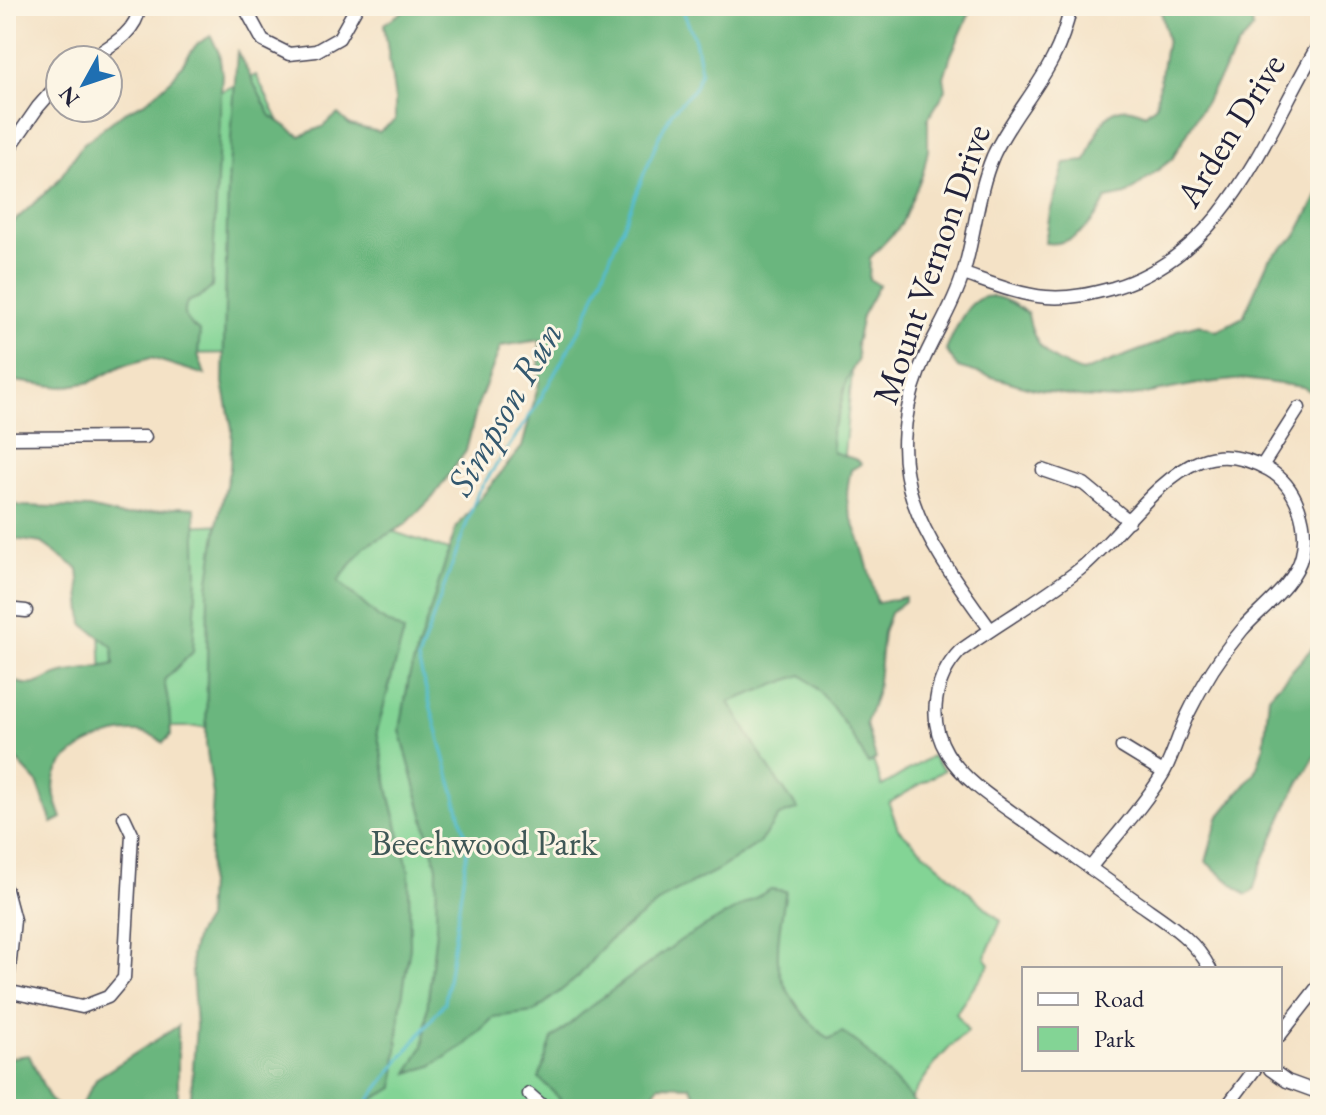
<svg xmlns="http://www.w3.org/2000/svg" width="1326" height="1115" viewBox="0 0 1326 1115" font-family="'EB Garamond',serif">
  <rect width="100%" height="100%" fill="#fcf5e5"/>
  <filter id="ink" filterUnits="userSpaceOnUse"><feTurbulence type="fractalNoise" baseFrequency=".0125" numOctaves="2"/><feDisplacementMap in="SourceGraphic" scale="16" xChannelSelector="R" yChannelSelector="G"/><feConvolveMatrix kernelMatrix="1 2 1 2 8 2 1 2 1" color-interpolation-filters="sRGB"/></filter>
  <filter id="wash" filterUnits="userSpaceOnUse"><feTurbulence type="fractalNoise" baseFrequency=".006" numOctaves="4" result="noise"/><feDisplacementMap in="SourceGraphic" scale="32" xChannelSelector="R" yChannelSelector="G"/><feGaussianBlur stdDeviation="1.8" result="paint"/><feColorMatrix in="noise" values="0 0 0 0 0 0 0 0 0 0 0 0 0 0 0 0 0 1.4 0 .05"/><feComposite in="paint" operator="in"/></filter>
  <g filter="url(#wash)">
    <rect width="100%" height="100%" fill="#f4e2c6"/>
    <!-- green -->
    <path fill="#83d495" stroke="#527b68" stroke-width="2" d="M256,75L426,418L367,523L691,631L853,362L839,506L861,727L882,786L932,756L944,770L889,803L898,829L1001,921L985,957L990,964L956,1013L968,1031C942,1052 921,1080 906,1109L719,1075L653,1082L630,1109H558L547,1101L540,1109H213L222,727H104L96,530L250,523L249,353L6,356L116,142Z"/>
    <!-- forest -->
    <g fill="#6ab67e" stroke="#466c5c" stroke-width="2">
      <path d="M405,6H973L951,55L944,77L946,90L928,119V150L923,173L901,225L870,258L869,279L879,285L862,316L856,344L858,359L847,379L838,417L831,431L833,452L858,460L861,464L851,470C842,506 850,511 861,543C867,562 872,583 877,603L905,597V601L890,613L883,633L877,691L866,724L876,759L868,764C855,738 825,691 801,675L729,702L772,773L798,809L779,816L759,843L718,870L667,896L606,943L578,977L534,1012L494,1017L465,1045L431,1066L408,1073L423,1046L436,929L437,867L400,730L409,677L456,528L522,447L539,383L540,340L501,346L477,407L466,451L433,497L405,525L366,546L338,581L378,617L404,632L377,731L390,797L409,871L410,947L400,1011L394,1088L355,1109H190L196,1026L191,956L196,935L206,919L213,795L206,744L208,587L218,520L230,468L232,429L223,383L228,184L237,51L271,116L300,136L322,127L338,114L350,125L379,132L395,120V99L384,24L405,10Z"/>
      <path d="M1160,6H1256L1251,12L1253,29L1239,45L1172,159L1126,195L1106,199C1095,222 1074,247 1045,243L1050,212L1065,163L1086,161C1097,133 1106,94 1145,114L1156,105L1167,39Z"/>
      <path d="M211,36L219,53L222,73L212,287L202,296L187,302C181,317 188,323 200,332L198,354L205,375L151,358L121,366L91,382L62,387L6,380V229L57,182L83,144L123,113L147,101L171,80L197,44Z"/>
      <path d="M1320,191V398L1303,387L1243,379L1198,384L1117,399L1079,397L1034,389L957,367L946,350C966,305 978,276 1028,314C1034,349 1049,360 1082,372L1159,343L1178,330L1199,324L1217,331L1243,317L1269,259L1296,236Z"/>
      <path d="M6,502L21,506L89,508L123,516L180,507L195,508L197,574L193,652L164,680L169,706L171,735L163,743C138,716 67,743 56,775C51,790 57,805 62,818L52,823L37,782L6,749V677C40,695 39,676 68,672C84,669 98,668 114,664L113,647L83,624L78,569L42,543L6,538Z"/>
      <path d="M1320,639V748L1290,799L1261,865L1253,891L1246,895L1206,862L1218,818L1255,773L1264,746L1269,696Z"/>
      <path d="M771,889L786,891C782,914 777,937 778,961C780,988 808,1023 829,1039L842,1032L859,1044L921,1109H705L690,1086L659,1085L640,1109H570L539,1078L552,1039L591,1006L681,940Z"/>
      <path d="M178,1026V1109H66L81,1105L97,1078Z"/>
      <path d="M29,1055L50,1100L63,1109H6V1058Z"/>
    </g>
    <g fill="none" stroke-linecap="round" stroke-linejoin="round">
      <!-- stream -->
      <path stroke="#53bcd0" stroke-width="3" d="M362,1109L445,1002L468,844L418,660L478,492L535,408L583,324L659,137L672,112L694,89L701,71L695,40L681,6"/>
    </g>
  </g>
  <g filter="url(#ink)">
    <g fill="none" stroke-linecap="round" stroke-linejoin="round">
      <defs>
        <g id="minor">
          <path d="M244,6L263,41L289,54L316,51L339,38L357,6"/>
          <path d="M88,60C110,46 136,34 140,6"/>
          <path d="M6,153L38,107L60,82"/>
          <path d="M964,274C990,283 1019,295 1046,297C1069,299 1091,294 1113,288C1229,253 1264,135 1320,42"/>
          <path d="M6,438L145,437"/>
          <path d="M1262,466L1299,408"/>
          <path d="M1043,470L1084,484L1129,521"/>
          <path d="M6,609L26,611"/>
          <path d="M990,629C928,542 877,480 920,368C933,336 953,308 963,274C975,235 977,194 993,156C1009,121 1036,92 1053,58C1062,41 1067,24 1071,6"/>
          <path d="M1122,747L1163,772"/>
          <path d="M1090,868C1113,839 1146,803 1164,772C1173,755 1179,734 1187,716C1202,685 1220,656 1242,630C1262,607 1295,585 1302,555C1309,525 1297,486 1269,470C1248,458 1224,452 1200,461C1156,478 1118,538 1080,569C1042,599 999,623 960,651C934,678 927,720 947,753C965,783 1001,804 1030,825C1066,851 1103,877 1139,903C1166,922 1195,939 1210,969"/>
          <path d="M6,890L14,920L7,990"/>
          <path d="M6,991L82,1007L108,997L124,978L132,834L124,817"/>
          <path d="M1280,1035L1320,984"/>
          <path d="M1270,1069L1287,1081L1320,1093"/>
          <path d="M529,1094L546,1109"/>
          <path d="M1225,1109L1255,1069"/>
        </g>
      </defs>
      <!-- minor casing -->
      <use href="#minor" stroke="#423f50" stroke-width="15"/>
      <!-- minor -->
      <use href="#minor" stroke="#fff" stroke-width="12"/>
    </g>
  </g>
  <g text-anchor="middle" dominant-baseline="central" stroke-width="6" stroke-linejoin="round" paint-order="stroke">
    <!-- street labels -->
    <g font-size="36" fill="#22223b" stroke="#fcf5e5">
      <text transform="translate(1230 130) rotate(-58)">Arden Drive</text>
      <text transform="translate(931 264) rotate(-71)">Mount Vernon Drive</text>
    </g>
    <!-- park labels -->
    <g font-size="36" fill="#3f5756" stroke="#fcf5e5">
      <text x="484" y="842">Beechwood Park</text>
    </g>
    <!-- water labels -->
    <g font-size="38" font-style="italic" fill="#33586f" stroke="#fcf5e5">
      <text transform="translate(504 408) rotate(-60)">Simpson Run</text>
    </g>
  </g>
  <!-- margin -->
  <rect width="1326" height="1115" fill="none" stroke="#fcf5e5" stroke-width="32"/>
  <!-- legend -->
  <rect x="1022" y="967" width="260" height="104" fill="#fcf5e5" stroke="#a5a1a1" stroke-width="2"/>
  <rect x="1038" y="993" width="40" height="12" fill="#ffffff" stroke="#a5a1a1" stroke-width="2"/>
  <text x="1094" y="1007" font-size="24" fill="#22223b">Road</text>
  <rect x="1038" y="1027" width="40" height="24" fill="#83d495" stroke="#a5a1a1" stroke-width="2"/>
  <text x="1094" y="1047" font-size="24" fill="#22223b">Park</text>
  <!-- north arrow -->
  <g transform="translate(84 84) rotate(230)"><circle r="38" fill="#fcf5e5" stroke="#a5a1a1" stroke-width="2"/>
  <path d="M0-6L14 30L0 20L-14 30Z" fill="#1f6fb2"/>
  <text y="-12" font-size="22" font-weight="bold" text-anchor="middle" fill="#22223b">N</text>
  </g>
</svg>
